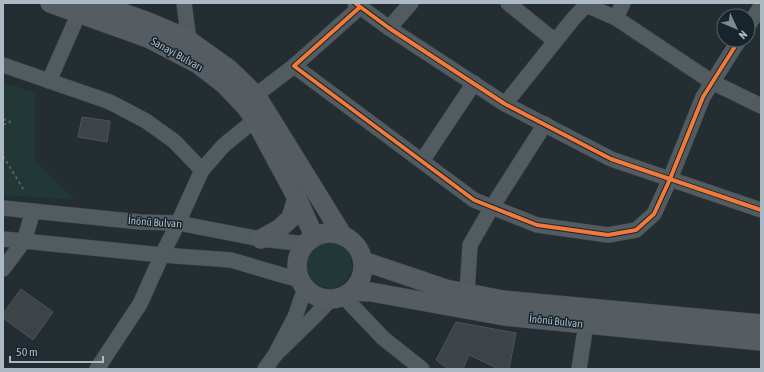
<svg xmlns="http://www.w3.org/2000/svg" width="764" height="372" viewBox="0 0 764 372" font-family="'Asap Condensed',sans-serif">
  <rect width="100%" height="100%" fill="#242d31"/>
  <!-- green -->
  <g fill="#213836">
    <path d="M3,82L35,93V160L75,200L3,195Z"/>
    <circle cx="329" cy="265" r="23"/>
  </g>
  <!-- building -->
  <g fill="#3c4448" stroke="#4b545a">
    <path d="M82,117L110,121L107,142L78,137Z"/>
    <path d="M21,289L53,312L33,340L3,318V314Z"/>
    <path d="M456,322L516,333L509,369H499L469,355L463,369H448L436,360Z"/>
  </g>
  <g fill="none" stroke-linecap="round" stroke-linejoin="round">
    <defs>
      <g id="minor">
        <path d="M184,3L190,48"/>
        <path d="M355,3L389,28L505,104L611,159L761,210"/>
        <path d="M508,3L555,41"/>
        <path d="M360,7L294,66L474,200L537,225L608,235L636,230L654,214L670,179L703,97L739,40"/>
        <path d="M616,18L623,3"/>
        <path d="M748,26L761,6"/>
        <path d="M389,28L411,3"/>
        <path d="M3,65L110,102L146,121L174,141L202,170L178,223L162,255L140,304L97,369"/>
        <path d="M49,81L79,13L84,3"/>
        <path d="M256,95L294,66"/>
        <path d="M505,104L573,19L586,5L616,18L712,82L761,106"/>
        <path d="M422,161L474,83"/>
        <path d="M202,170L224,145L255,120"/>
        <path d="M3,208L140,222L178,223L261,239L306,244"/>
        <path d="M3,239L162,255L231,260L275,273L300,280"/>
        <path d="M3,269L24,241L33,211"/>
        <path d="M305,288L295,317L275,355L315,316L331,299"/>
        <path d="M467,293L470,245L492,207L545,124"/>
        <path d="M343,296L383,338L422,369"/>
        <path d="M265,369L275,355"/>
        <path d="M579,369L586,324"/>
      </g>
      <g id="major">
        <path d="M50,3L148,38L198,64L224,84L246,107L255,120L297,198L314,236"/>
        <path d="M94,3L146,21L184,37L229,69L256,95L343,236"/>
        <circle cx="330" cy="266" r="33"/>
        <path d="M261,239L279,229L291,218L297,198"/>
        <path d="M363,261L446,289L503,300L761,324"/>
        <path d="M352,291L371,292L504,316L761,341"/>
      </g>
    </defs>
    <!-- minor casing -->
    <use href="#minor" stroke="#42484c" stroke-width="16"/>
    <!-- major casing -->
    <use href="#major" stroke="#41494e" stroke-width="20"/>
    <!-- path -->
    <g stroke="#565f64" stroke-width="2" stroke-dasharray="3 3" stroke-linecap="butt">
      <path d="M3,119L10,122L3,125"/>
      <path d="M3,156L25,192"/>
    </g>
    <!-- minor -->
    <use href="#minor" stroke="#525b60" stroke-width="15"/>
    <!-- major -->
    <use href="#major" stroke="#555c62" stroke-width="19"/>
    <defs>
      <g id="cycleway">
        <path d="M355,3L389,28L505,104L611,159L761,210"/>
        <path d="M360,7L294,66L474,200L537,225L608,235L636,230L654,214L670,179L703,97L739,40"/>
      </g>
    </defs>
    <!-- cycleway casing -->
    <use href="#cycleway" stroke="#17242c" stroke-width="6"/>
    <!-- cycleway -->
    <use href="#cycleway" stroke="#f17a3a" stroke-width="4"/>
  </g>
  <g text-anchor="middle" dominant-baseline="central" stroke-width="3" stroke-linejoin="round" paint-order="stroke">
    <!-- street labels -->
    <g font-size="11" fill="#abbac5" stroke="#17242c">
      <text transform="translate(177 54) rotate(29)">Sanayi Bulvarı</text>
      <text transform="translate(155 222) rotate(4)">İnönü Bulvarı</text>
      <text transform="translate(556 321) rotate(6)">İnönü Bulvarı</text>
    </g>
  </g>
  <!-- border -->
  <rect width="764" height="372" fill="none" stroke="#abbac5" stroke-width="8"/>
  <!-- north arrow -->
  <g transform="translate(736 28) rotate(134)"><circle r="19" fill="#17242c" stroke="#526069"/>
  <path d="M0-3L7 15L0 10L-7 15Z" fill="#7c8991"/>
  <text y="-6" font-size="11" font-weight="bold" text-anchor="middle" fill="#abbac5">N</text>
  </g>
  <!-- scale -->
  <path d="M10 356v6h93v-6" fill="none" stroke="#abbac5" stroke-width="2"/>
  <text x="16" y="356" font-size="12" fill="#abbac5" stroke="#17242c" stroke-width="3" paint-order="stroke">50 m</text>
</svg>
